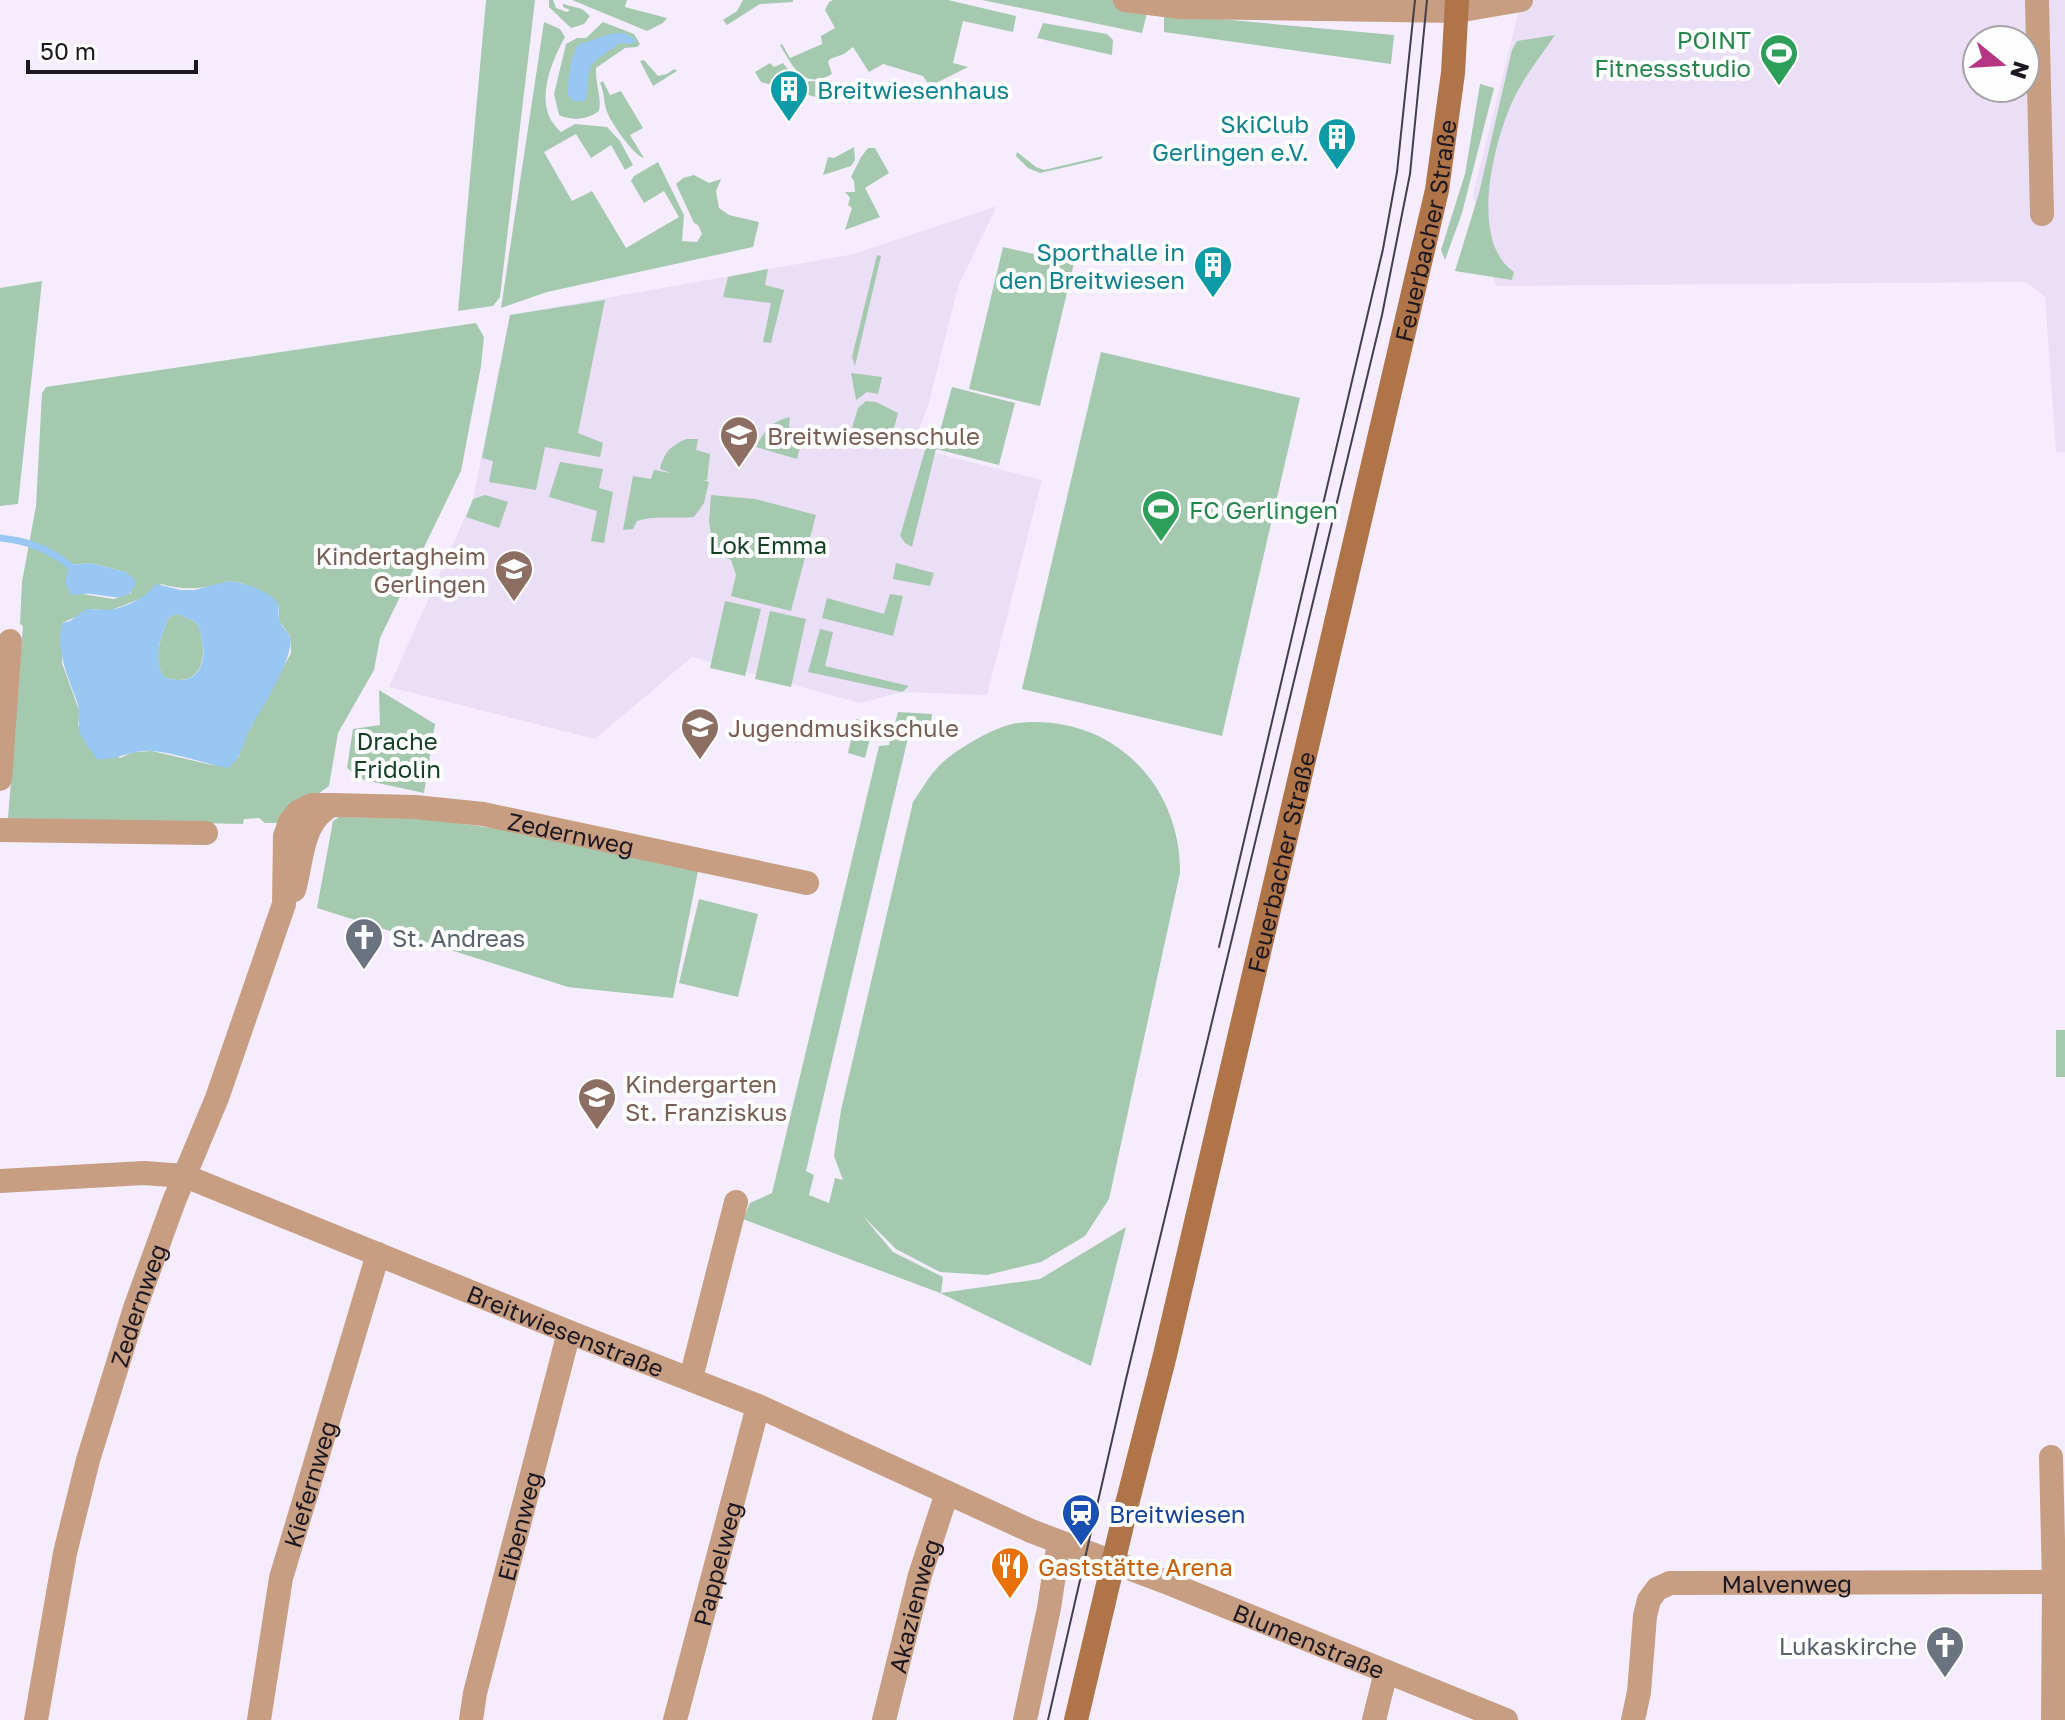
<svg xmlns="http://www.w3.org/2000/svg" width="2065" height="1720" viewBox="0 0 2065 1720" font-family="'Golos Text',sans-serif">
  <rect width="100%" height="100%" fill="#f5edff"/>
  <!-- built -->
  <g fill="#eadff6" fill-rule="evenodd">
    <path d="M1517,0H2065V452H2056L2045,297L2026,282L1496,286L1473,195L1518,15ZM1977,40H2025V88H1977Z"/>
    <path d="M997,206L959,284L928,406L912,447L1042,480L987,695L902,692L860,703L692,657L595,739L389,687L473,499L510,315L854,254Z"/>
  </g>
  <!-- green -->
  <g fill="#a5c9af" fill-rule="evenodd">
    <path d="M486,0H535L500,297L493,306L458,311Z"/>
    <path d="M549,0H553L556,8L567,12L570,10L563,7V4L582,9L590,16L584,24L571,28L549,7Z"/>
    <path d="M572,0H627L625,7L667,18L663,23L647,31Z"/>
    <path d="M743,0H793V2L760,4L727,25L723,20L737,11Z"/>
    <path d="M833,0H948L1016,16L1013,32L963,21L953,63L968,67L930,86L923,76L883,64L869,72L853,47L844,54L830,59L828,62L832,74C803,91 792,65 780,45L787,42L782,44L790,58L822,44L821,36L835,28L825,10L829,2Z"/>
    <path d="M982,0H1125L1149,5L1142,33Z"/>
    <path d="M1164,14L1394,35L1391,64L1164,32Z"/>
    <path d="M544,22L560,29L565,37C550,64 532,108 561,132L575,124L607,127L620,141L633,165L625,170L611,145L591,158L576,134L544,152L572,201L592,191L626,248L679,217L664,191L644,203L631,181L634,176L658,162L684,215L682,241L697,242L702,234L698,225L694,223L676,184L683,178L694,175L709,183L721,179L716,191L719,208L729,215L759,222L753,247L547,292L501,308Z"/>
    <path d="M603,22L634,34L640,44L637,47L625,48L596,68C595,83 602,97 599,111C587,120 572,121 559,115L554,94L566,44L577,38H586Z"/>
    <path d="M1043,23L1107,34L1113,40L1112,55L1037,38Z"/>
    <path d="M1555,35C1541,56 1525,75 1514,98C1494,140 1468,241 1514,272L1512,280L1455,271L1479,193L1512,50L1517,41Z"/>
    <path d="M644,60L658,76L667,74L674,69L677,71L653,86L640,61Z"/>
    <path d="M770,63L774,67L783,63L798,82L815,81L828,96L823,99L761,82L755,72Z"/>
    <path d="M603,81L610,95L621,91L643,128L630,135L644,158C634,156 612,124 608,114C603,104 605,93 600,83Z"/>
    <path d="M1480,84L1494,88L1462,213L1445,260L1441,250L1465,174Z"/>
    <path d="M854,147L855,160L851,166L823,175L828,157L834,158Z"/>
    <path d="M868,148H875L889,173L865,188L880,217L845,230L852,208L848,205L850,198L845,192H855L854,181L851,177L861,157Z"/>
    <path d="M1017,152L1036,167L1044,170L1103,156L1101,159L1040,173L1028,168L1016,156Z"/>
    <path d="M1003,247L1074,263L1040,406L969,389Z"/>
    <path d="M877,255L881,256L855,366L852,357Z"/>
    <path d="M768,269L765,285L784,290L771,343L763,342L771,303L723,297L728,277Z"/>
    <path d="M42,281L18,504L0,506V288Z"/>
    <path d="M605,300L578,433L603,443L600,457L545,447L536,490L489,482L493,461L482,458L510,315Z"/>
    <path d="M476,323L484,337L481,366L461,471L380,638L374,670L338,733L329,786L278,823H265L259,818L244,819L243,824L8,819L23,626L20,624L22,582L36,506L42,393L46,387ZM90,563L126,572L130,578L131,593L113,599L83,594L69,565ZM229,581C250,583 262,593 279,606V621L290,636L291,653L247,734L238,758L212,765L152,751L134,752L120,758L78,725L80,713L62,663V623L94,609L108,611L125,605L144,597L161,584C186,591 205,589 229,581Z"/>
    <path d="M1101,352L1300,398L1222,736L1022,689Z"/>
    <path d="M851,373L882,377L878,394L867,392L856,400Z"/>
    <path d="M952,387L1015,403L999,465L936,449L912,547L905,543L900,536L931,430L940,431Z"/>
    <path d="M866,401L876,402L898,413L891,439L852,428L858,408Z"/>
    <path d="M790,417L789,427L803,435L797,459L756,447C764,431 772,421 790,417Z"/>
    <path d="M686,439H698L696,450L710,454L707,480H704L709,482L704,503L694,517C675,519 654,515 637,521L633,529L623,530L633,476L651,479L654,470L671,473L660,469C664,452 671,446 686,439Z"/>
    <path d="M560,462L603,469L599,488L613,492L604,543L591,541L597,511L549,497Z"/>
    <path d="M485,495L508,502L499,528L466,517L473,499Z"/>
    <path d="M711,495L755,499L816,515L791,611L731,596L736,575L731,560L714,552L709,522Z"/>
    <path d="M896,563L934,573L930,586L893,579Z"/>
    <path d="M890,594L903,596L893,636L822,618L827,598L884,614Z"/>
    <path d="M725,601L761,609L745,676L710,668Z"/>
    <path d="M770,611L806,619L791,687L755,679Z"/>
    <path d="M178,614C184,617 191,619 196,623C201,627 201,634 202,640C207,668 194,688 164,677C152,657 161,637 169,617Z"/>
    <path d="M820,629L833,632L825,666L909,686L902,692L808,672Z"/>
    <path d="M379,690L435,724L424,793L364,780L347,768L353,729L380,725Z"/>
    <path d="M898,712L932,714L931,724L911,725L806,1171L814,1175L809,1195L829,1203L835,1178L843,1180L834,1156L841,1110L913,802C921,791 928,777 938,767C952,751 997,725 1018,723C1110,713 1181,783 1180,873L1109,1199L1085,1236L1041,1262L987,1275L940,1272L896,1249L862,1215L893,1252L943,1277L941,1293L1040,1279L1126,1227L1091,1366L940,1293L743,1219L750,1203L772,1193L879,746L889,745Z"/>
    <path d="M856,719L874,724L865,758L848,753Z"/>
    <path d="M339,817L430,819L505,830L698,871L673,998L568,987L317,908L333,821Z"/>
    <path d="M699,899L758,914L738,997L679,983Z"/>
    <rect x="2056" y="1030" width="9" height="47"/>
  </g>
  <!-- water -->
  <g fill="#98c7f3" fill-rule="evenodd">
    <path d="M624,33L636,40L632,44L619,43C612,50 597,58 593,63C586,72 589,90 585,101H573L568,95C568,78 570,60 578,45L610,34Z"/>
    <path d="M90,563L126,572L136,580C131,606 109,595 91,594C84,593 78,595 71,595L65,582L69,565Z"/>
    <path d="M229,581C241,582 273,592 278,604C280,609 277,616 280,622C282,628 288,631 290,637C295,657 262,708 251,727C243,741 242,760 227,768C202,763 177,753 152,751C132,749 117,761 97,759C90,749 80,739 79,726C78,717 80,711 77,702C67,674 56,652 62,623L70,621L86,609C93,609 99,610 105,610C122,610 146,598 156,584L181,590H194ZM178,614C183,617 191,619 195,622C201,627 201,634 202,640C208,668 194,688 164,677C152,657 161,637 169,617Z"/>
  </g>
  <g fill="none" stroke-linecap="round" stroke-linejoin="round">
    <!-- stream -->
    <path stroke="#98c7f3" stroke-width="7" d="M0,538C28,541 47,548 69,565"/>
    <!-- minor -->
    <g stroke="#c79e81" stroke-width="24">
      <path d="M1125,0L1180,7L1457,11"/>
      <path d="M2037,0L2042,214"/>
      <path d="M0,779L10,641"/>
      <path d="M0,830L206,833"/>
      <path d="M294,890C303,859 300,822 332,805"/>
      <path id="s1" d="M0,1181L144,1173L185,1176L569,1332L758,1406L1031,1531L1163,1581L1506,1720"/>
      <path d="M691,1378L736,1202"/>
      <path d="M2051,1457L2054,1582L2053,1720"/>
      <path id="s2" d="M36,1720L65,1553L88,1460L135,1308L174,1201L217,1098L284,904L285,836L290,822L298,812L312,805H332L415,807L483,814L807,883"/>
      <path id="s3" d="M259,1720L281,1578L378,1254"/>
      <path id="s4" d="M471,1720L475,1693L569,1332"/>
      <path id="s5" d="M675,1720L758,1406"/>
      <path id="s6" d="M884,1720L920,1575L947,1493"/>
      <path d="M1025,1720L1049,1608L1059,1542"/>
      <path d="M1374,1720L1386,1672"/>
      <path id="s7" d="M1633,1720L1639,1692L1645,1616L1649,1600L1657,1589L1670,1583L2054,1582"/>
    </g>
    <!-- tertiary -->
    <path stroke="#c79e81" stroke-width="24" d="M1457,11L1521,0"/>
    <!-- secondary -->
    <path stroke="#af7448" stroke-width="24" id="s8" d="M1076,1720L1127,1504L1165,1355L1437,190L1453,73L1457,0"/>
    <!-- tram -->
    <g stroke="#433e49" stroke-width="2">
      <path d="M1219,947L1383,249L1397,172L1415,0"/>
      <path d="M1048,1720L1126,1379L1382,315L1410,174L1427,0"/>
    </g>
  </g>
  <!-- icons -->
  <defs>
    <symbol id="stadium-pin" viewBox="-11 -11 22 30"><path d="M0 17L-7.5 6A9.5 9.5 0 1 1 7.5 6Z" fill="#2e9e5b" stroke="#fefefe"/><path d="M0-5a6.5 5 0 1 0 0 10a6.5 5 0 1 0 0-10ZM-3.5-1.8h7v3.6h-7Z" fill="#fff"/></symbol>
    <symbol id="building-pin" viewBox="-11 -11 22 30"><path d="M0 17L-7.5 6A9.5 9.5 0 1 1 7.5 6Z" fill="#0f9aa8" stroke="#fefefe"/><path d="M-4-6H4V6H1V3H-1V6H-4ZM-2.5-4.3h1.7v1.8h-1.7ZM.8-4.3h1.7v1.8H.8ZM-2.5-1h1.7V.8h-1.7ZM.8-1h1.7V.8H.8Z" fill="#fff"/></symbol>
    <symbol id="school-pin" viewBox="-11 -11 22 30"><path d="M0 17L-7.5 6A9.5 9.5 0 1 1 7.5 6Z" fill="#8d6e63" stroke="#fefefe"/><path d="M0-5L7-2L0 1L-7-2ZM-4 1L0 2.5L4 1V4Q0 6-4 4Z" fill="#fff"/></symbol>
    <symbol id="church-pin" viewBox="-11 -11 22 30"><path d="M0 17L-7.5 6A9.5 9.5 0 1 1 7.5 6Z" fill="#6b7280" stroke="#fefefe"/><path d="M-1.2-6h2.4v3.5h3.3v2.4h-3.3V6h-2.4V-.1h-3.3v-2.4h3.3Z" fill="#fff"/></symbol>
    <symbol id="station-pin" viewBox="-11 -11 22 30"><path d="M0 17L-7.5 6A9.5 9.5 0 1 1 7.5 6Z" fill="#1a4fb4" stroke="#fefefe"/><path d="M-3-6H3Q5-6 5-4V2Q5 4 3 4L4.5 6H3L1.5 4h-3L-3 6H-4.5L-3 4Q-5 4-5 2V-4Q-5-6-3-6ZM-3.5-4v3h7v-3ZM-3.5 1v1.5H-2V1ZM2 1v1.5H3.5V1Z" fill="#fff"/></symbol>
    <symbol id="restaurant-pin" viewBox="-11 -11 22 30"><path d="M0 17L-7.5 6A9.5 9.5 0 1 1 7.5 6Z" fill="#e8710a" stroke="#fefefe"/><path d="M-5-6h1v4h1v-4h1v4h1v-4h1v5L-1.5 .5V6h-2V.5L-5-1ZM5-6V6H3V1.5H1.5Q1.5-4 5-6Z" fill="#fff"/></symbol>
  </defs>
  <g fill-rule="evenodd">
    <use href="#stadium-pin" x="1757" y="31" width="44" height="60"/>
    <use href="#building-pin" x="767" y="67" width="44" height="60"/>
    <use href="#building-pin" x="1315" y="115" width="44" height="60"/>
    <use href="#building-pin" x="1191" y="243" width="44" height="60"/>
    <use href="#school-pin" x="717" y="413" width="44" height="60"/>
    <use href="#stadium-pin" x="1139" y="487" width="44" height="60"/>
    <use href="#school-pin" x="492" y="547" width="44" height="60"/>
    <use href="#school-pin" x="678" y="705" width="44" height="60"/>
    <use href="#church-pin" x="342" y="915" width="44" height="60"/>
    <use href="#school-pin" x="575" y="1075" width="44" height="60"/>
    <use href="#station-pin" x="1059" y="1491" width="44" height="60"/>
    <use href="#restaurant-pin" x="988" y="1544" width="44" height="60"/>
    <use href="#church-pin" x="1923" y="1623" width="44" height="60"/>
  </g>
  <g text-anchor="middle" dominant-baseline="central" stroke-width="8" stroke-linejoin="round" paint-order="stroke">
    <!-- leisure labels -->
    <g font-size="24" fill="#27864d" stroke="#fefefe" text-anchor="end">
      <text x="1751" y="39">POINT<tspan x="1751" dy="28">Fitnessstudio</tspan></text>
      <text x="1189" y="509" text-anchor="start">FC Gerlingen</text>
    </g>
    <!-- culture labels -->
    <g font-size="24" fill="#0d838f" stroke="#fefefe" text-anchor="end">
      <text x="817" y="89" text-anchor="start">Breitwiesenhaus</text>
      <text x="1309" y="123">SkiClub<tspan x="1309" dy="28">Gerlingen e.V.</tspan></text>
      <text x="1185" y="251">Sporthalle in<tspan x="1185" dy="28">den Breitwiesen</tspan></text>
    </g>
    <!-- street labels -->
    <g font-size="24" fill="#1c1721" stroke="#fefefe">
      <text stroke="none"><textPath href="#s8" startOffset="1530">Feuerbacher Straße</textPath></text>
      <text stroke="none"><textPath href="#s2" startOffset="1228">Zedernweg</textPath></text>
      <text stroke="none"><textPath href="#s8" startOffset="882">Feuerbacher Straße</textPath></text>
      <text stroke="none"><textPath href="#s2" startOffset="428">Zedernweg</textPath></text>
      <text stroke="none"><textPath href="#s1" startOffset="596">Breitwiesenstraße</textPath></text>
      <text stroke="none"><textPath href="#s3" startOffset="242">Kiefernweg</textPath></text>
      <text stroke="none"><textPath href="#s4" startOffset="200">Eibenweg</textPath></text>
      <text stroke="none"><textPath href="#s5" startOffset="162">Pappelweg</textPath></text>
      <text stroke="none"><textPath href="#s7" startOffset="266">Malvenweg</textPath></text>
      <text stroke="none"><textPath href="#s6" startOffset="118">Akazienweg</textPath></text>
      <text stroke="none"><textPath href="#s1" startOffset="1402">Blumenstraße</textPath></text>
    </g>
    <!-- education labels -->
    <g font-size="24" fill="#785e54" stroke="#fefefe" text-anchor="start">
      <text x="767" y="435">Breitwiesenschule</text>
      <text x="486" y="555" text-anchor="end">Kindertagheim<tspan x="486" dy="28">Gerlingen</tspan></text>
      <text x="728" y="727">Jugendmusikschule</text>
      <text x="625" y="1083">Kindergarten<tspan x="625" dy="28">St. Franziskus</tspan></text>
    </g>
    <!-- park labels -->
    <g font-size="24" fill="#143f25" stroke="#fefefe">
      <text x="768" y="544">Lok Emma</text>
      <text x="397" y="740">Drache<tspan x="397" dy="28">Fridolin</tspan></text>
    </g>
    <!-- worship labels -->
    <g font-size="24" fill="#5b616d" stroke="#fefefe" text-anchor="start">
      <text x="392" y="937">St. Andreas</text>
      <text x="1917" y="1645" text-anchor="end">Lukaskirche</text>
    </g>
    <!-- transit labels -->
    <g font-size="24" fill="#164399" stroke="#fefefe" text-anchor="start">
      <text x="1109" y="1513">Breitwiesen</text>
    </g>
    <!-- food labels -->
    <g font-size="24" fill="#c56008" stroke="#fefefe" text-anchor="start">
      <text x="1038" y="1566">Gaststätte Arena</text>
    </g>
  </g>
  <!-- north arrow -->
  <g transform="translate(2001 64) rotate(108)"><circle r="38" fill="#fefefe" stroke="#a4a2a6" stroke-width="2"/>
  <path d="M0-6L14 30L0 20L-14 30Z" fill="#b63683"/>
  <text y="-12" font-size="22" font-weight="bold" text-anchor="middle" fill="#1c1721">N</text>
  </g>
  <!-- scale -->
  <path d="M28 60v12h168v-12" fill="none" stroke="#1c1721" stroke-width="4"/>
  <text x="40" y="60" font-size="24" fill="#1c1721" stroke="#fefefe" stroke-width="6" paint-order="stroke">50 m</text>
</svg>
